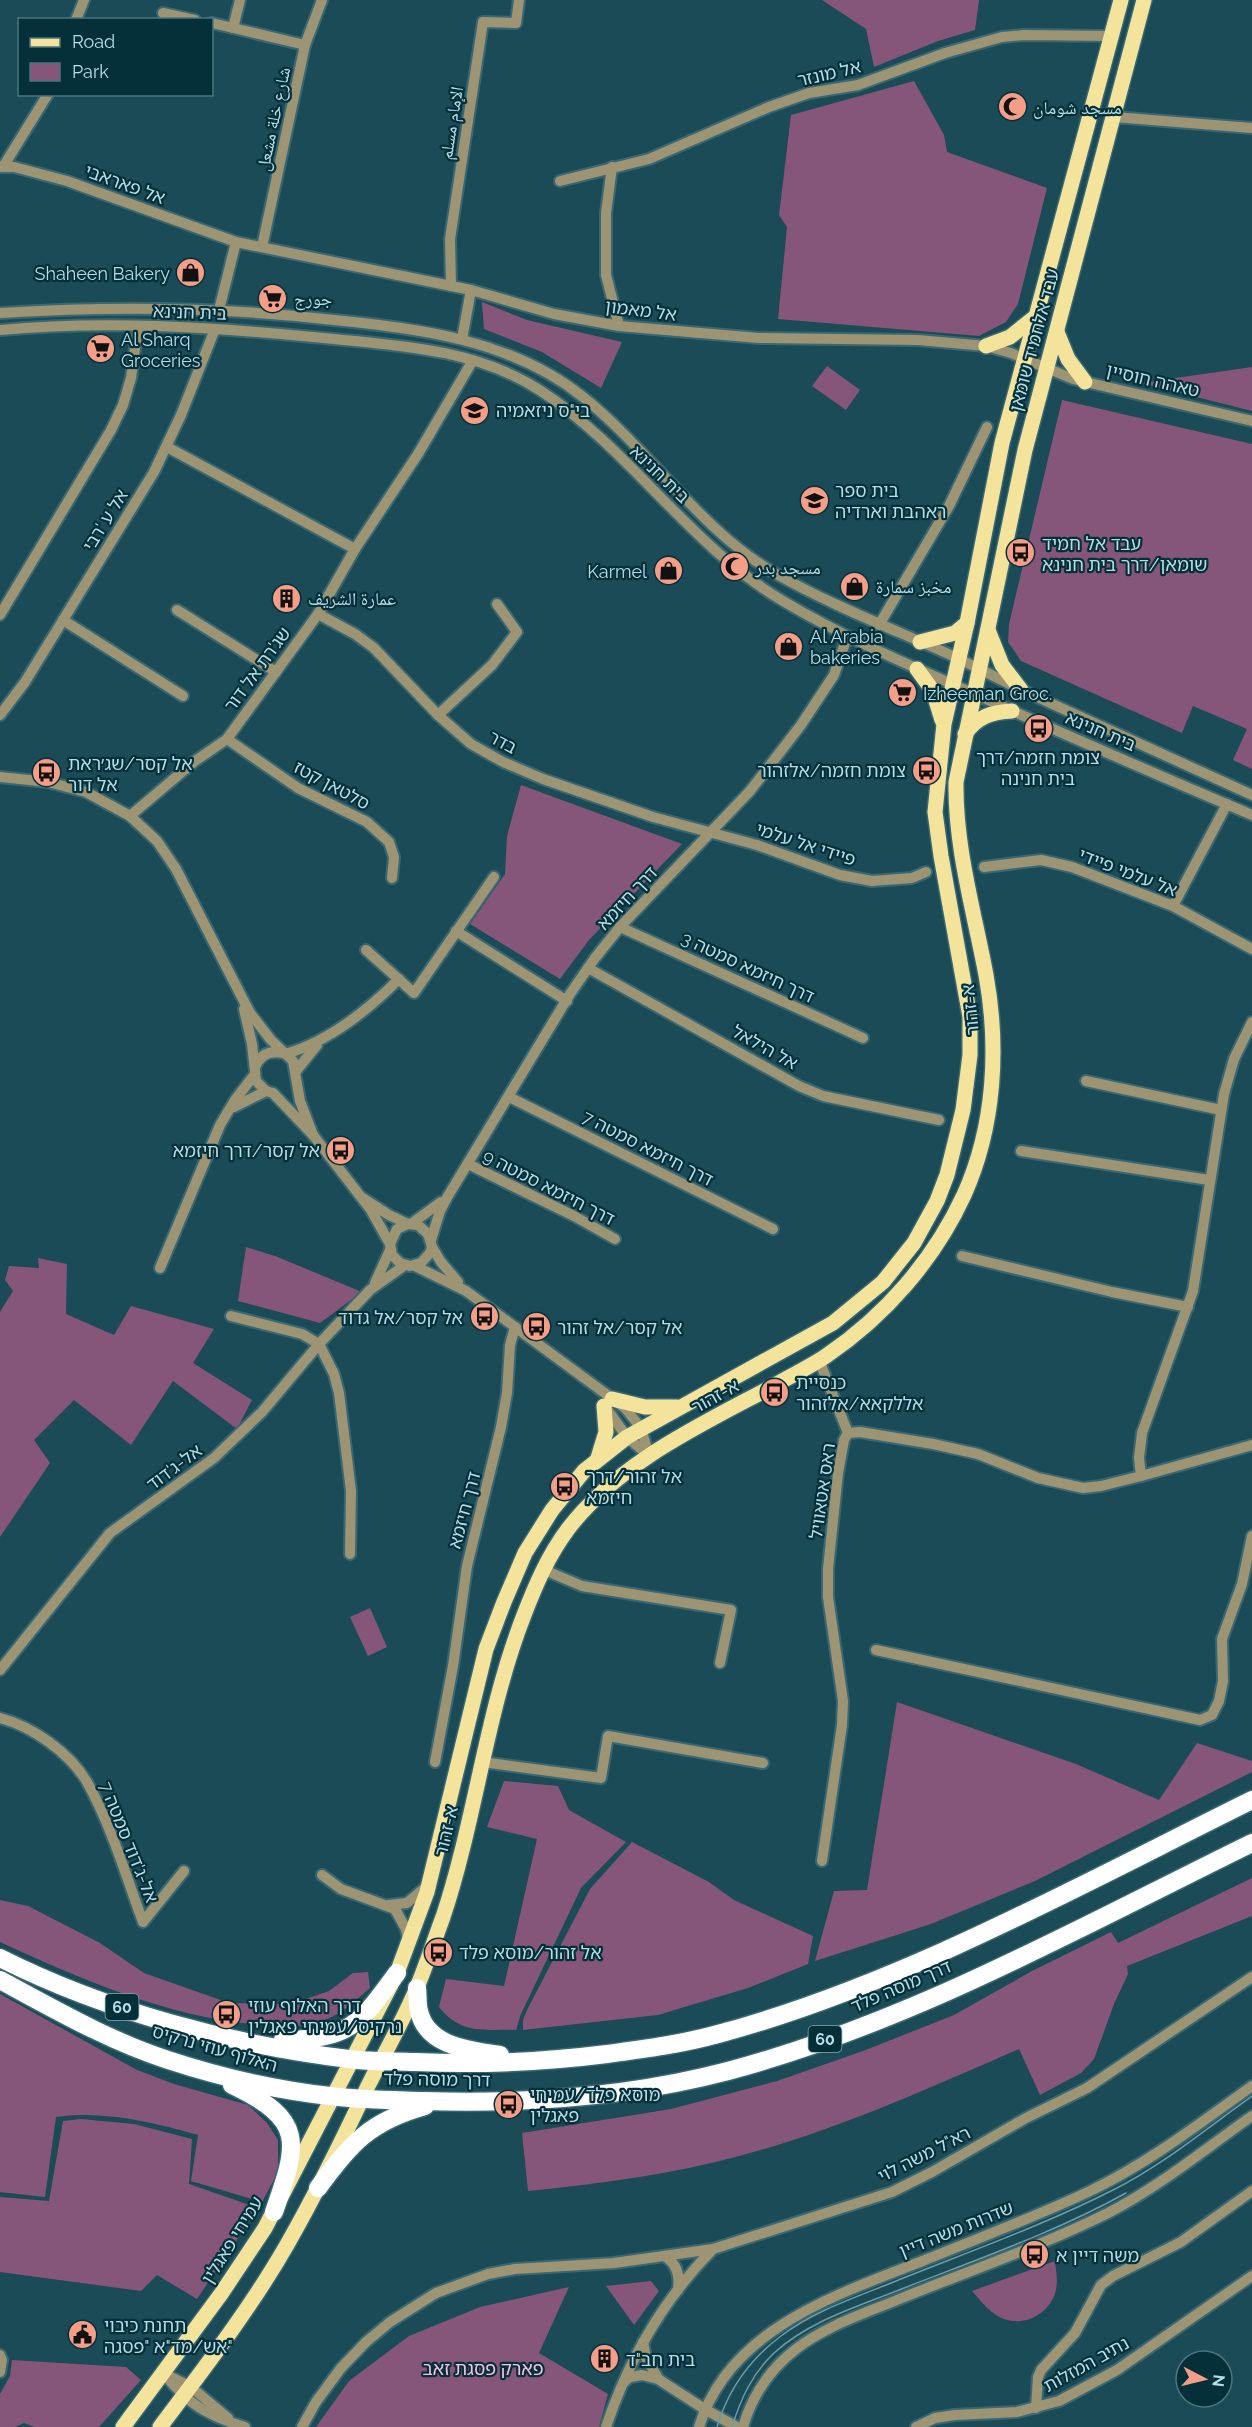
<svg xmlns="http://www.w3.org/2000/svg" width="1252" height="2427" viewBox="0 0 1252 2427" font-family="Raleway,'Noto Naskh Arabic','Noto Sans Hebrew',sans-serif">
  <rect width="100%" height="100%" fill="#1a4b57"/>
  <!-- green -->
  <g fill="#86557a">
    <path d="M822,0H979L975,30L938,41L874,67L866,29Z"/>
    <path d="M914,81L944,135L947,152L1047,188L1018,304L1006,322L979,336L778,319L787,227L779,215L791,115Z"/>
    <path d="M482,302L527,320L622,342L601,388L542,352L484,329Z"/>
    <path d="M827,366L860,390L846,410L812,386Z"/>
    <path d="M1252,367V411L1141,383Z"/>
    <path d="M1062,400L1252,444V769L1233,760L1247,729L1193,706L1182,733L1021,661L1008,642L1009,624Z"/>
    <path d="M521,785L682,844L589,940L560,979L470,924L505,874L507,836Z"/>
    <path d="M246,1247L275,1256L362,1292L320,1323L238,1301Z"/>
    <path d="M38,1258L67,1264L66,1314L114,1335L131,1306L214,1329L193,1363L252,1400L237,1429L173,1381L131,1445L74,1400L34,1440L50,1463L0,1537V1312L13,1291L5,1280L9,1266L39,1268Z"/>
    <path d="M370,1608L387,1647L368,1656L350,1617Z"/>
    <path d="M897,1702L1076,1764L1159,1800L1197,1743L1252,1761V1772L1035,1881L931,1924L815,1961L834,1891L867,1890Z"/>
    <path d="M504,1781L558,1786L569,1810L626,1842L581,1888L521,2014L516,2030C484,2029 461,2035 439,2007L446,1979L504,1986L537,1839L487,1827Z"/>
    <path d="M632,1842L709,1882L734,1900L813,1936L808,1964L748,1988L658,2015L523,2030V2020L527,2010L590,1889Z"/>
    <path d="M1252,1878V1916L1127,1966L1128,1974L1114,2004L1094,2059L1081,2073L1040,2095L1019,2049C929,2088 839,2129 743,2155C673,2174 600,2184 528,2191L522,2133L671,2109L777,2081L863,2051L954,2015L1032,1971L1111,1932L1118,1943Z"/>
    <path d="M0,1900L28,1906L100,1943L144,1973L229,2003L291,2004L329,1991L353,1973L368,1972L370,1988C352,2004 332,2022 307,2025C297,2027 286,2025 275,2025C183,2024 83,1980 0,1942Z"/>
    <path d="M0,1994L137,2070L174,2084L248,2105L267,2123L278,2140V2172L262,2202L191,2181L198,2135C153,2122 102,2110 56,2117L45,2197L0,2192Z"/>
    <path d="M81,2119L134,2124L192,2139L189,2184L258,2208L197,2299L157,2275L141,2291L0,2272V2197L49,2201L63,2121Z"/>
    <path d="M1055,2261C1056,2270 1058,2281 1056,2290C1050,2316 1019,2330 996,2315C987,2309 980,2300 972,2291Z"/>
    <path d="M651,2281L659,2291L634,2325L606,2286Z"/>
    <path d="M569,2287L539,2353L608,2394L599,2427H316L349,2381L409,2336L480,2307Z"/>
    <path d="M12,2360L126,2367L141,2380L99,2427H35L24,2423L15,2427H0V2394L10,2376Z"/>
  </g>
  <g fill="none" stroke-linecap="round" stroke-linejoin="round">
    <defs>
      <g id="minor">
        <path d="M163,13L195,20"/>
        <path d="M76,20L84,0"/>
        <path d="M212,23L305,45"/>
        <path d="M233,28L240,0"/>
        <path d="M1114,117L1252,128"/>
        <path d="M0,167H14L67,181L236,242L471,290L554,314L619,326L759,338L918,340L986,346L1011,353L1073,379L1252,421"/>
        <path d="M3,167L48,94"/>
        <path d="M612,167L606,213V275L619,326"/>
        <path d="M560,181L649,159L769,107L809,93L858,85L945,53L1002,37L1024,35L1112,36"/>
        <path d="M262,247L305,45L322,0"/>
        <path d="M451,286L450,239L483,22L516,23L519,0"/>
        <path d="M219,310L236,242"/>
        <path d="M0,313C111,306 223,307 334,320C421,329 512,340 583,397C651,451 701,532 778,575C835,607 896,630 955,657C978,668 1001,680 1024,691C1100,726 1176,760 1252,795"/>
        <path d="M0,330C104,320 210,327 313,337C391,345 474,347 541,391C631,450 690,546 783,601C845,638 911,666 977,695C1068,736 1160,776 1252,815"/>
        <path d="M462,339L471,290"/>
        <path d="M167,447L355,549"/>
        <path d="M177,610L276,672"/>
        <path d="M318,614L355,634L374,648L438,715L471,744L503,762L543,779L653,817L757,845L840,875L872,881L912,878L926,872"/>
        <path d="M0,615L111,430L123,405L131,378L138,326"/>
        <path d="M63,620L183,696"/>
        <path d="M879,625L949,506L987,427"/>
        <path d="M0,715L25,682L154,472L181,415L215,329"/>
        <path d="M438,715L492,665L517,632L497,604"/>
        <path d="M227,739L298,788L367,822L389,842L394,857L392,878"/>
        <path d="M0,777L48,782L86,792L130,816L157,841L176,869L250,1013L271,1040L293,1061L300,1101L313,1135"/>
        <path d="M130,816L195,761L227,739L318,614L355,549L418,454L473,360"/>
        <path d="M984,867L1041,860L1072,867L1173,906L1252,949"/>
        <path d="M1173,906L1227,804"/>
        <path d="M620,927L863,1038"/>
        <path d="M456,931L567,1001"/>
        <path d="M366,950L414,993L494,877"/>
        <path d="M588,968L799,1086L823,1096L939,1120"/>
        <path d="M244,1009L252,1044L256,1081L266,1091L273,1093L313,1135L371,1210L390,1244L392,1255L400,1263L410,1266L421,1263L430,1253L432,1247L428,1234L418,1225L408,1224L389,1215L361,1197"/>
        <path d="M285,1054C328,1042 368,1010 399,979"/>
        <path d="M255,1067C260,1055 269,1050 283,1053"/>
        <path d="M296,1071L317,1045"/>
        <path d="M1086,1081L1221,1110"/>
        <path d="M509,1097L773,1229"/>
        <path d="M234,1107L266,1091"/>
        <path d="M1021,1151L1209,1180"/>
        <path d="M468,1164L574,1216L615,1239"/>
        <path d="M411,1224L441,1202"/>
        <path d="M431,1240L440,1211L448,1196L570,994L595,958L620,927L750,791L801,725L834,675L847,637"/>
        <path d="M390,1244L397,1229L408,1224"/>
        <path d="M432,1247L441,1262L458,1282"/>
        <path d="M962,1256L1112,1292L1188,1307"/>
        <path d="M415,1266L466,1291L625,1408L641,1428L649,1456"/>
        <path d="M160,1268L220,1125L235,1100L255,1074"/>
        <path d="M375,1283L390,1250"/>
        <path d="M231,1316L302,1334L319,1344L334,1374L339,1393L351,1491L350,1554"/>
        <path d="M819,1360L848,1433"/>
        <path d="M604,1405L627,1437L649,1456"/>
        <path d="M1141,1476L1139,1458L1142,1433L1193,1291L1224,1094L1234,1059L1252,1022"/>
        <path d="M542,1569L582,1586L731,1610L720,1663"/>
        <path d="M876,1650L1200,1720L1212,1715L1219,1701L1223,1681L1222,1639L1242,1584L1252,1536"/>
        <path d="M0,1670L110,1533L214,1458L262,1412L319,1344L370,1290L405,1265"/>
        <path d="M0,1718C32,1726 70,1753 87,1782C111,1825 126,1876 143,1922L184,1871"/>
        <path d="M435,1762L453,1666L467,1566L501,1427L507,1393L510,1345L515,1327"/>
        <path d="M482,1762L601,1778L608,1736L763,1763"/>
        <path d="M822,1861L842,1725L843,1701L828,1597V1569L838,1473L844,1440L848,1433L860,1432L933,1444L978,1454L1038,1478L1083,1488L1101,1486L1141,1476L1252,1445"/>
        <path d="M322,1875L341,1889L395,1909L406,1929L408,1940"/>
        <path d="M389,1905L407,1903L427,1886"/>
        <path d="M664,2256C677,2263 680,2276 678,2290"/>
        <path d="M643,2342L646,2358L658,2378"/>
        <path d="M0,2355L2,2360L0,2372"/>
        <path d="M164,2374C190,2405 206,2415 245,2427"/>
        <path d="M167,2375L191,2387L228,2418"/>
        <path d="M624,2382L630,2377L642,2375L658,2379L706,2410L737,2427"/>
        <path d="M1036,2408L1038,2377L1041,2370L1075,2333L1101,2285L1113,2276L1181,2242L1252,2191"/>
        <path d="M302,2427L316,2402L341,2368L366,2342L390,2322L436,2293L488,2274L515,2269L614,2263L713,2249L892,2192L932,2172L1026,2118L1087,2088L1252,1977"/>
        <path d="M606,2427C628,2361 664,2299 713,2249"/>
        <path d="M699,2427C729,2328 839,2294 925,2260C979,2238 1035,2217 1088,2192C1147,2164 1199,2124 1252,2086"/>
        <path d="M743,2427C752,2396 770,2369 796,2349C827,2325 866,2313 902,2298C971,2270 1042,2246 1108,2213C1159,2187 1205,2149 1252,2116"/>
        <path d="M916,2427L935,2418L955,2415L1017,2412L1059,2401L1117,2370L1252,2276"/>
      </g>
      <g id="major">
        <path d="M1057,332L1068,359L1085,382"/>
        <path d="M986,346L1010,337L1035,317"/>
        <path d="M988,630L1002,665L1021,690"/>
        <path d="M920,642L955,633L967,623"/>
        <path d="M917,669L933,691L942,720"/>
        <path d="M965,734C977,717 991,712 1012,711"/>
        <path d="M612,1399L645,1407H677"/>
        <path d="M598,1458L606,1432L604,1406"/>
        <path d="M123,2427L221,2294L265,2228L397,1973L427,1892L486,1649L504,1602L525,1553L552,1510L584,1471L627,1437L833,1323L883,1282L914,1243L937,1201L947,1175L963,1110L970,1055V1017L941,856L935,812L944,724L967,623L1002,443L1121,0"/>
        <path d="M160,2427C205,2367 251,2308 288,2243C317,2192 343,2139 368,2086C384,2054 402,2023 416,1990C426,1966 434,1941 443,1917C476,1818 486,1712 524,1615C536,1584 548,1556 568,1529C620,1461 701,1425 775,1385C792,1375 810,1367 826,1356C885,1316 934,1260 964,1195C995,1126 999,1047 986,975C974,911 955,847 956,782L1025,450L1144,0"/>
      </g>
      <g id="highway">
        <path d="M0,1958C105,2011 232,2045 349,2059C371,2062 393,2061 415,2062C480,2065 543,2062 607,2054C644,2049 682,2044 718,2034C901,1985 1082,1884 1252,1800"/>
        <path d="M0,1980C54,2009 109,2041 168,2060C220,2077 276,2090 330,2096C361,2100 393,2100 424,2101C525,2104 629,2097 728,2071C912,2022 1082,1926 1252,1843"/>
        <path d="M417,1988C418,1995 417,2004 419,2011C427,2047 470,2050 500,2055"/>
        <path d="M283,2040C350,2039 359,2025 397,1973"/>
        <path d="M232,2085C305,2120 299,2141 274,2212"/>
        <path d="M318,2188C350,2144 370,2121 425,2106"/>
      </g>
    </defs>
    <!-- minor casing -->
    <use href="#minor" stroke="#396874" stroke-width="14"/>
    <!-- major casing -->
    <use href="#major" stroke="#396874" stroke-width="18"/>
    <!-- highway casing -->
    <use href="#highway" stroke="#396874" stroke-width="21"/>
    <!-- minor -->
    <use href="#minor" stroke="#9c9472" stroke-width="10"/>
    <!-- major -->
    <use href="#major" stroke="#f4e39b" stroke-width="15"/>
    <!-- highway -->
    <use href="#highway" stroke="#fff" stroke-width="18"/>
    <!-- tram -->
    <g stroke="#6e9ba6" stroke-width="1.5">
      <path d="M717,2427C728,2390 750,2359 781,2336C814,2311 854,2298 891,2283C965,2253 1042,2226 1113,2190C1163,2165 1207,2128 1252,2096"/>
      <path d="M732,2427C741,2398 752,2374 774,2353C810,2320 860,2306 904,2288C978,2259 1056,2232 1126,2193"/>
    </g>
  </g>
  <!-- icons -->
  <defs>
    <symbol id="mosque-disc" viewBox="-11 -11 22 22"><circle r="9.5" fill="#f49e87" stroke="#063039"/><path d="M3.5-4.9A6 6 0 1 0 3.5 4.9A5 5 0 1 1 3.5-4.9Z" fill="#111"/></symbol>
    <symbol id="shop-disc" viewBox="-11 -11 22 22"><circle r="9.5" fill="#f49e87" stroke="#063039"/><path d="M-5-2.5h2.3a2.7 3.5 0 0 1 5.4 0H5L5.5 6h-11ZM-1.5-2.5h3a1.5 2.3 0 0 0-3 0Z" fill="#111"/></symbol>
    <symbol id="supermarket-disc" viewBox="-11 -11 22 22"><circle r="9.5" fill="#f49e87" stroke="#063039"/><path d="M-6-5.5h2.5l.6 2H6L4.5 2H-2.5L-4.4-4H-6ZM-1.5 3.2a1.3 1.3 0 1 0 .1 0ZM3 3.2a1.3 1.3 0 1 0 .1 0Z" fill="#111"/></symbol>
    <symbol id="school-disc" viewBox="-11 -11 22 22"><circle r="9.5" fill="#f49e87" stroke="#063039"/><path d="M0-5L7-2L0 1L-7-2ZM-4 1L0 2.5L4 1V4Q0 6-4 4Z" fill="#111"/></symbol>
    <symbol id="bus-disc" viewBox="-11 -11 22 22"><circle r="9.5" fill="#f49e87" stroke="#063039"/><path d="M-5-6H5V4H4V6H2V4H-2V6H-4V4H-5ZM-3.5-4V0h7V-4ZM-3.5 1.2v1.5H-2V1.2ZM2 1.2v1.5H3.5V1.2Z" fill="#111"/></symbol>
    <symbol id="building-disc" viewBox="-11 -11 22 22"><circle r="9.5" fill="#f49e87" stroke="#063039"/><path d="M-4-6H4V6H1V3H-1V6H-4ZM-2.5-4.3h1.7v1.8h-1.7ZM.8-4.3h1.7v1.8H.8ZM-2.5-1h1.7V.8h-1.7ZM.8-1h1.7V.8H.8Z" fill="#111"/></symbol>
    <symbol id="civic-disc" viewBox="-11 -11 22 22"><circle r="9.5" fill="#f49e87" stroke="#063039"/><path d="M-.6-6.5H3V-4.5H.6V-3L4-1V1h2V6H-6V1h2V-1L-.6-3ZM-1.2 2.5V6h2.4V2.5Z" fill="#111"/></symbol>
  </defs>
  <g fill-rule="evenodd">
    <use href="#mosque-disc" x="996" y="90" width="33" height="33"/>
    <use href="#shop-disc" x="174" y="256" width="33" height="33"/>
    <use href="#supermarket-disc" x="256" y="282" width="33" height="33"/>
    <use href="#supermarket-disc" x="84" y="332" width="33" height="33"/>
    <use href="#school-disc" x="458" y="394" width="33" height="33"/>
    <use href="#school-disc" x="798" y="484" width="33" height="33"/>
    <use href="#bus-disc" x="1004" y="536" width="33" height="33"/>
    <use href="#mosque-disc" x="718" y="550" width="33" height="33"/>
    <use href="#shop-disc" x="652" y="554" width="33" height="33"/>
    <use href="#shop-disc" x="838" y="570" width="33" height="33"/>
    <use href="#building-disc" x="270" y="582" width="33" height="33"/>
    <use href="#shop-disc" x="772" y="630" width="33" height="33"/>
    <use href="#supermarket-disc" x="886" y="676" width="33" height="33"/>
    <use href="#bus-disc" x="1022" y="712" width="33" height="33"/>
    <use href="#bus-disc" x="910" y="754" width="33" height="33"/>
    <use href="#bus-disc" x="30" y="756" width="33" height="33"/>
    <use href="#bus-disc" x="324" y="1134" width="33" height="33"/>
    <use href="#bus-disc" x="468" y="1300" width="33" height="33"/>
    <use href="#bus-disc" x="520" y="1310" width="33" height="33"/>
    <use href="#bus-disc" x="758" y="1376" width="33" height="33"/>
    <use href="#bus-disc" x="548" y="1470" width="33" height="33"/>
    <use href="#bus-disc" x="422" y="1936" width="33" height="33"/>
    <use href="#bus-disc" x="210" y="1998" width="33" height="33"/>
    <use href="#bus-disc" x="492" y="2088" width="33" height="33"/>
    <use href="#bus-disc" x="1018" y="2238" width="33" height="33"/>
    <use href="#civic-disc" x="66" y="2318" width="33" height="33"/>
    <use href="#building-disc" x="588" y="2342" width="33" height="33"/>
  </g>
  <g text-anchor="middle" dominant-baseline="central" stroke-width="4.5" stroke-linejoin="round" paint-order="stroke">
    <!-- shield labels -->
    <g fill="#063039" stroke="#80a9b4" stroke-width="1.5">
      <rect x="105.5" y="1994" width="33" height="26" rx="4.5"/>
      <rect x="808.5" y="2026" width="33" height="26" rx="4.5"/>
    </g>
    <g font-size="16" font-weight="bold" fill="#b4dde8">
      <text x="122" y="2007">60</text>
      <text x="825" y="2039">60</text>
    </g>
    <!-- street labels -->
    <g font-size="18" fill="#b4dde8" stroke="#063039">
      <text transform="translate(829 73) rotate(-13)">אל מונזר</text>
      <text transform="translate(273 119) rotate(-78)">شارع خلة مشعل</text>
      <text transform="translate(451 123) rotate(-81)">الإمام مسلم</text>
      <text transform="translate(125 184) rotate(20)">אל פאראבי</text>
      <text transform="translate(641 310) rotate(7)">אל מאמון</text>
      <text transform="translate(190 312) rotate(2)">בית חנינא</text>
      <text transform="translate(1034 340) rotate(-75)">עבד אלחמיד שומאן</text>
      <text transform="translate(1153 380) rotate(13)">טאהה חוסיין</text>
      <text transform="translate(660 474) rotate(44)">בית חנינא</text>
      <text transform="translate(105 520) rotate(-58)">אל ע 'רבי</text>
      <text transform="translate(257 669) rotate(-54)">שג'רת אל דור</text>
      <text transform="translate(1101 731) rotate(23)">בית חנינא</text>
      <text transform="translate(503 742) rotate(28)">בדר</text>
      <text transform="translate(332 785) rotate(28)">סלטאן קטז</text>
      <text transform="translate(806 844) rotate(18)">פיידי אל עלמי</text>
      <text transform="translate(1128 872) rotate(21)">אל עלמי פיידי</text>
      <text transform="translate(627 898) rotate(-47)">דרך חיזמא</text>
      <text transform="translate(748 967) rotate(25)">דרך חיזמא סמטה 3</text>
      <text transform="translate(970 1010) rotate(-96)">א-זהור</text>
      <text transform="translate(765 1047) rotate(29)">אל הילאל</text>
      <text transform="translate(648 1148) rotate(27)">דרך חיזמא סמטה 7</text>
      <text transform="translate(549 1187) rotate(27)">דרך חיזמא סמטה 9</text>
      <text transform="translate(715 1396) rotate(-29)">א-זהור</text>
      <text transform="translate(174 1467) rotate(-37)">אל-ג'דוד</text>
      <text transform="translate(822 1491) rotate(-82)">ראס אטאוויל</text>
      <text transform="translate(464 1510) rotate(-75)">דרך חיזמא</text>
      <text transform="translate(446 1831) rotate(-77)">א-זהור</text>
      <text transform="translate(129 1842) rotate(68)">אל-ג'דוד סמטה 7</text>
      <text transform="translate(901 1986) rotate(-23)">דרך מוסה פלד</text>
      <text transform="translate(215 2048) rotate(16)">האלוף עוזי נרקיס</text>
      <text transform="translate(437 2079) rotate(1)">דרך מוסה פלד</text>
      <text transform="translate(924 2154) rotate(-27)">רא"ל משה לוי</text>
      <text transform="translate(956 2229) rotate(-22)">שדרות משה דיין</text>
      <text transform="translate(232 2240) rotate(-58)">עמיחי פאגלין</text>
      <text transform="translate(1086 2364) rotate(-29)">נתיב המזלות</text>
    </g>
    <!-- poi labels -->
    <g font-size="18" fill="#b4dde8" stroke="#063039" text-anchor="start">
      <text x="1033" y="107">مسجد شومان</text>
      <text x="170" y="273" text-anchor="end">Shaheen Bakery</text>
      <text x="294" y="298">جورج</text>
      <text x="121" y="339">Al Sharq<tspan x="121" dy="21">Groceries</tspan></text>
      <text x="496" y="410">בי"ס ניזאמיה</text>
      <text x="835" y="490">בית ספר<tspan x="835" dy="21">ראהבת וארדיה</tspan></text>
      <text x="1042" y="543">עבד אל חמיד<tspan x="1042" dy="21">שומאן/דרך בית חנינא</tspan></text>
      <text x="755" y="567">مسجد بدر</text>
      <text x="647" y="571" text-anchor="end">Karmel</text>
      <text x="876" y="586">مخبز سمارة</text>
      <text x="308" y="598">عمارة الشريف</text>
      <text x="810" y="636">Al Arabia<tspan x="810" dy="21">bakeries</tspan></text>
      <text x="923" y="693">Izheeman Groc.</text>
      <text x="1038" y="757" text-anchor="middle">צומת חזמה/דרך<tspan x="1038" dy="21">בית חנינה</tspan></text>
      <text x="68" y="763">אל קסר/שג׳ראת<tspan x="68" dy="21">אל דור</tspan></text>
      <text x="906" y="770" text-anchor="end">צומת חזמה/אלזהור</text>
      <text x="320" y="1150" text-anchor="end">אל קסר/דרך חיזמא</text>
      <text x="463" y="1317" text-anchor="end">אל קסר/אל גדוד</text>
      <text x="557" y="1327">אל קסר/אל זהור</text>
      <text x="796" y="1382">כנסיית<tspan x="796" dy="21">אללקאא/אלזהור</tspan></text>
      <text x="586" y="1476">אל זהור/דרך<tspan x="586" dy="21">חיזמא</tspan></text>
      <text x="459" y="1952">אל זהור/מוסא פלד</text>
      <text x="248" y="2005">דרך האלוף עוזי<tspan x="248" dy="21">נרקיס/עמיחי פאגלין</tspan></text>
      <text x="530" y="2094">מוסא פלד/עמיחי<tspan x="530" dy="21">פאגלין</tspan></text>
      <text x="1056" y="2255">משה דיין א</text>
      <text x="104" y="2325">תחנת כיבוי<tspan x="104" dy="21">אש/מד"א "פסגה"</tspan></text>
      <text x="626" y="2359">בית חב"ד</text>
    </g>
    <!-- park labels -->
    <g font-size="18" fill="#f9c1ea" stroke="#063039">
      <text x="483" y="2368">פארק פסגת זאב</text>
    </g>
  </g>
  <!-- legend -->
  <rect x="18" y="18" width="195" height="78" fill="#063039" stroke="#4c757f" stroke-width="1.5"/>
  <rect x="30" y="38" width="30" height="9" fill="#f4e39b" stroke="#4c757f" stroke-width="1.5"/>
  <text x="72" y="48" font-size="18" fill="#b4dde8">Road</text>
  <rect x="30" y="63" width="30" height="18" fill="#86557a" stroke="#4c757f" stroke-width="1.5"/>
  <text x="72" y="78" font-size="18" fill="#b4dde8">Park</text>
  <!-- north arrow -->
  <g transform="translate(1204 2379) rotate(97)"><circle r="28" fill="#063039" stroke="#4c757f" stroke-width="1.5"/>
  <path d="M0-4.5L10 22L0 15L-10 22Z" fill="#f49e87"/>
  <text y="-9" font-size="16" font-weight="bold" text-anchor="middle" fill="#b4dde8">N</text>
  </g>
</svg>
